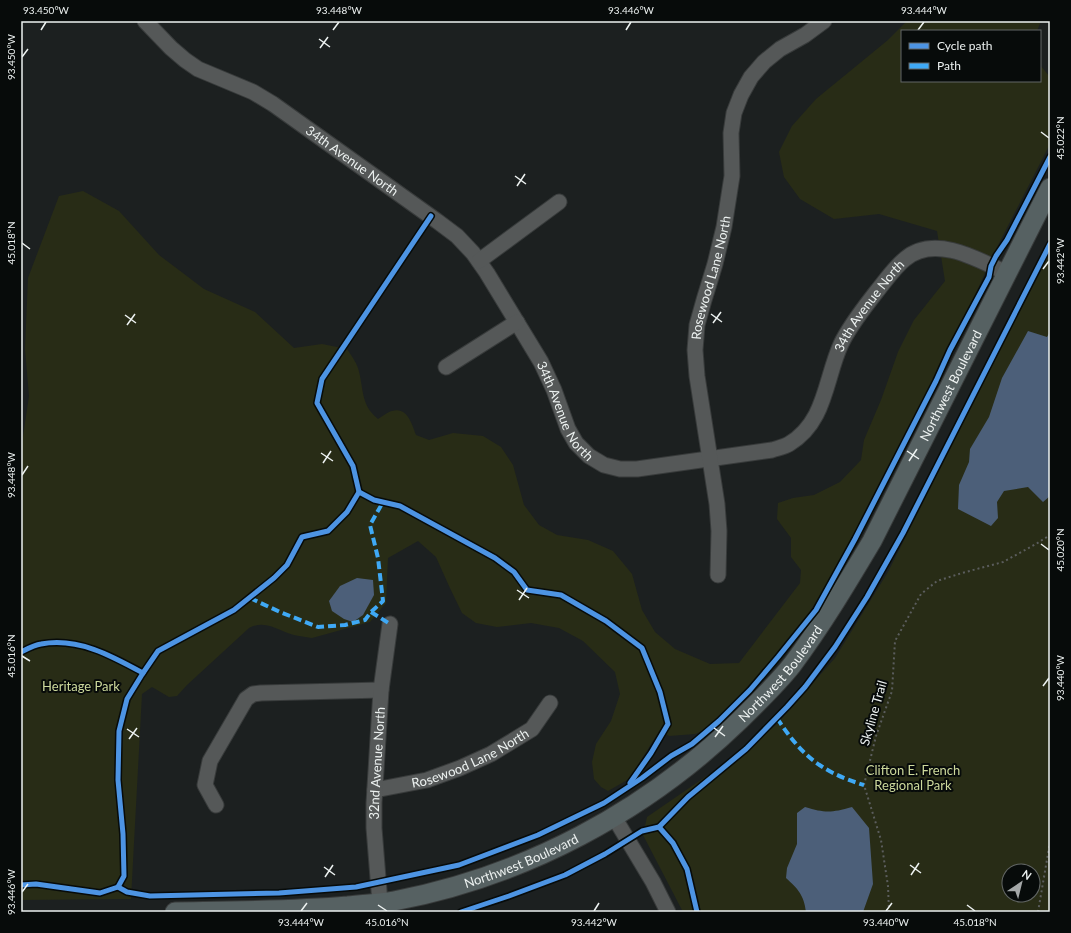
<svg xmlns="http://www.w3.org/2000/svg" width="1071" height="933" viewBox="0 0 1071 933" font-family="Lato,sans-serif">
  <rect width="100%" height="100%" fill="#1c2020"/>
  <!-- green -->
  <g fill="#282c16" fill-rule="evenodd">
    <path d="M907,21H1041L1037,31H902V81H1040V65L1050,77V144L994,253L962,324L884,480L859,529L835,571L808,615L783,649L727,709L703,731L695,734L669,736L660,730L629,779L608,791L601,787L594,779L592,762L596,744L611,721L620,694L615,672L583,641L559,628L531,623L497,627L476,623L462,613L449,586L436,557L418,541L388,558L386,603L370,622L312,638C307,637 304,637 299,636C281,634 268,618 249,628L187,685L177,696L169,697L152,687L142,694L131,899L21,900V450L29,396L25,349L28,278L59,196L83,191L119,211L159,255L204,289L255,312L294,348L322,344L347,349C351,355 356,362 358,368C364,388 360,405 378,419C382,417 387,412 392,411C407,406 412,424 416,435L429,440L453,433L483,436L501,447L513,465L524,505L539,525L557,535L588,540L613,551L632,574L642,610L655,632L675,649L710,664L739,663L800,583L801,570L791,557V538L777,519L778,503L793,498L814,495L840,482L861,460L864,440L881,400L898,352L914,320L945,281L937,231L879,214L834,219L800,199L784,177L779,152L792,126L816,99L888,40Z"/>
    <path d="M1050,251V912H683L643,835L647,817L756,742L777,724L835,658L888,572ZM1009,871H1033V895H1009Z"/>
  </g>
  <!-- water -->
  <g fill="#4c5f79">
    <path d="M1028,331L1047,337L1050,332V496L1043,502L1028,487L1004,491L997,502L998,518L991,526L958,509L959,485L969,462L970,449L989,417L1002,378Z"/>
    <path d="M357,578L373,580L374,595L363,615L353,622L344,619L332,611L329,601L340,586Z"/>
    <path d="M805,807C825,813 831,813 852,807L869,828L873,884L863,912H806C804,895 798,889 786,878L787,868L797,844V813Z"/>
  </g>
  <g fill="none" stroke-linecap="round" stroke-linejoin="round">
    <defs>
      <g id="minor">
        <path id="s1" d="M145,21L171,48L185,60L198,69L253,92L273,104L437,221L457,236L473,253L487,273L541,362L554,390L568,429L576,443L589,456L604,465L620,469H637L772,450C778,448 784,447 789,444C826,422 825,379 841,344C850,325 864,308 877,291C886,280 894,268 905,259C934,234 978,259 1006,273"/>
        <path d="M479,261L559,202"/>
        <path d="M446,367L517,322"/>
        <path id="s2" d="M718,575L719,531L717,504L697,376L695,350L697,325L704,300L715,264L724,227L732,176L731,133L734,113L741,95L751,77L764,62L780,49L805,35L824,21"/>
        <path id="s3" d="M375,790L427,780L460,768L491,754L532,729L550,703"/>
        <path d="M216,805L205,785L210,761L246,699L253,694L261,693L381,690"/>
        <path d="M614,817L653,882L668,912"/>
        <path id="s4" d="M380,903L374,828V803L381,690L390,624"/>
      </g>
      <g id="major">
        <path id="s5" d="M175,912C233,911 290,911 348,906C363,904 379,904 394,901C525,876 645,812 740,720C758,702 777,684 792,665C822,625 847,583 872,541L1050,188"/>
      </g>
    </defs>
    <!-- minor casing -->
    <use href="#minor" stroke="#383b3b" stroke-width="17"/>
    <!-- major casing -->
    <use href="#major" stroke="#383b3b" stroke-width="21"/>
    <!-- path -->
    <g stroke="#5b5d5d" stroke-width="2" stroke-dasharray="2 3" stroke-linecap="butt">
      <path d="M889,912L888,886L881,840L864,785L876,736L892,691L895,641L921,594L937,581L962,573L1003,562L1036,544L1050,535"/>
      <path d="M1038,912L1050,842"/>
    </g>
    <!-- minor -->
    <use href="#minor" stroke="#555858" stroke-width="15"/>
    <!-- major -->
    <use href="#major" stroke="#566162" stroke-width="19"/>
    <!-- quiet -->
    <g stroke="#3fa9f5" stroke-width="4" stroke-dasharray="8 4" stroke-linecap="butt">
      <path d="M250,598L280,612L318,627L345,625L365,620L371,612L383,601L378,558L370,525L383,502"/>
      <path d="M371,612L390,624"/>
      <path d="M777,718C801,755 821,772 864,785"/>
    </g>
    <defs>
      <g id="cycleway">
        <path d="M359,492L374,500L400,506L495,558L514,572L527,590L561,595L606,621L642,648L660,692L668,724L651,753L630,783"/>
        <path d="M21,652C27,649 34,645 41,644C78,637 112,656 143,673L158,651L234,610L274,578L287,565L302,537L328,531L347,512L359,492L353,466L317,403L322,379L431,216"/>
        <path d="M659,827L673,843L687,869L697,912"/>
        <path d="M21,885L36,884L100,893L118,887L124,876L123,834L118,780L119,731L127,699L143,673"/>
        <path d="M118,887L127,892L150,896L279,893L356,887L459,865L538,835L604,803L642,778L671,756L692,744L719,721L750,690L778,657L816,610L855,539L936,381L950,350L989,277L991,266L996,256L1007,240L1050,157"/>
        <path d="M461,912L509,896L565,875L605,854L642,831L659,827L688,797L746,749L787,707L805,687L835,647L867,597L903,533L1050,244"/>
      </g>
    </defs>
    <!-- cycleway casing -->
    <use href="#cycleway" stroke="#070b0a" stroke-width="8"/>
    <!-- cycleway -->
    <use href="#cycleway" stroke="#4d94e3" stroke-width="5"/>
  </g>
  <!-- ticks -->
  <path fill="none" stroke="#edf2f1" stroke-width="1.5" d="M41,30L46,22M333,30L339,22M626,30L631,22M918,30L924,22M319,39L330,47M320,48L328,37M22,57L28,49M1041,132L1049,138M515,176L526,184M517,186L525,174M22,243L30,249M1043,269L1049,261M711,314L722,322M125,315L136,323M713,323L721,312M127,325L135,314M907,451L919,459M321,453L333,461M909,461L917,449M323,463L331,451M22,475L28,466M1041,544L1049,550M517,590L529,598M519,600L527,588M22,656L30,661M1043,686L1049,678M714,728L725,736M127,729L139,737M715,737L723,726M129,739L137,728M910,865L921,873M324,867L335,875M911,875L919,863M325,877L333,865M22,892L28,884M378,905L387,911M967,905L975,911M301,911L307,903M594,911L599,903M886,911L892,903"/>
  <g text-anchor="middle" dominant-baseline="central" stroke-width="4" stroke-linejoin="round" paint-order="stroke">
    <!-- street labels -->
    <g font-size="13" fill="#edf2f1" stroke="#070b0a">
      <text stroke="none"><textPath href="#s1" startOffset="252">34th Avenue North</textPath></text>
      <text stroke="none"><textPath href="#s2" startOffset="301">Rosewood Lane North</textPath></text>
      <text stroke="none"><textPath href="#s1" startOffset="1008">34th Avenue North</textPath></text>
      <text stroke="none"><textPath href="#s5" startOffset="1013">Northwest Boulevard</textPath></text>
      <text stroke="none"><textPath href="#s1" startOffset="588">34th Avenue North</textPath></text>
      <text stroke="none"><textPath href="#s5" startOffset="677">Northwest Boulevard</textPath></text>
      <text transform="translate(873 713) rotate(-74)">Skyline Trail</text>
      <text stroke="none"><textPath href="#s3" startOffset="101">Rosewood Lane North</textPath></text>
      <text stroke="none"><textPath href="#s4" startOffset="140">32nd Avenue North</textPath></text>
      <text stroke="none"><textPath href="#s5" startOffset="353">Northwest Boulevard</textPath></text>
    </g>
    <!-- park labels -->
    <g font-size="13" fill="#cdd99c" stroke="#070b0a">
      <text x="81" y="686">Heritage Park</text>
      <text x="913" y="770">Clifton E. French<tspan x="913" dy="15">Regional Park</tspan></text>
    </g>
  </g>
  <!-- border -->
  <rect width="1071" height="933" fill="none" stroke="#070b0a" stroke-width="44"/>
  <!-- legend -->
  <rect x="901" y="30" width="140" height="52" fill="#070b0a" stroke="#636766"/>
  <rect x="909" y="43" width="20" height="6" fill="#4d94e3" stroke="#636766"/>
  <text x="937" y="50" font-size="12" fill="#edf2f1">Cycle path</text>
  <rect x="909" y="63" width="20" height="6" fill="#3fa9f5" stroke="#636766"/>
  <text x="937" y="70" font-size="12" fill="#edf2f1">Path</text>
  <!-- north arrow -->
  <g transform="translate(1021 883) rotate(35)"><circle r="19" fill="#070b0a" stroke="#636766"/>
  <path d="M0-3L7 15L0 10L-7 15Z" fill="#a4a8a8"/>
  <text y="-6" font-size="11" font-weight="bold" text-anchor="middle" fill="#edf2f1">N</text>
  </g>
  <rect x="22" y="22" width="1027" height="889" fill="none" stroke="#edf2f1" stroke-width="1.5"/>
  <g font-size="10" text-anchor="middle" fill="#edf2f1">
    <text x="46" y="14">93.450°W</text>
    <text x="339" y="14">93.448°W</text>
    <text x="631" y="14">93.446°W</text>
    <text x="924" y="14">93.444°W</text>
    <text transform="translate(11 57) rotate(-90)" y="4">93.450°W</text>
    <text transform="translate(1060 138) rotate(-90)" y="4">45.022°N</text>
    <text transform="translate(11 243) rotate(-90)" y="4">45.018°N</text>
    <text transform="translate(1060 261) rotate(-90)" y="4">93.442°W</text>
    <text transform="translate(11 475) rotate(-90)" y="4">93.448°W</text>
    <text transform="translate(1060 550) rotate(-90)" y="4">45.020°N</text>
    <text transform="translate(11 656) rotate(-90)" y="4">45.016°N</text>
    <text transform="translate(1060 678) rotate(-90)" y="4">93.440°W</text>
    <text transform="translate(11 892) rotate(-90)" y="4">93.446°W</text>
    <text x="301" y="926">93.444°W</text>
    <text x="387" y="926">45.016°N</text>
    <text x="594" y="926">93.442°W</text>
    <text x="886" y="926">93.440°W</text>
    <text x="975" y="926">45.018°N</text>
  </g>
</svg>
